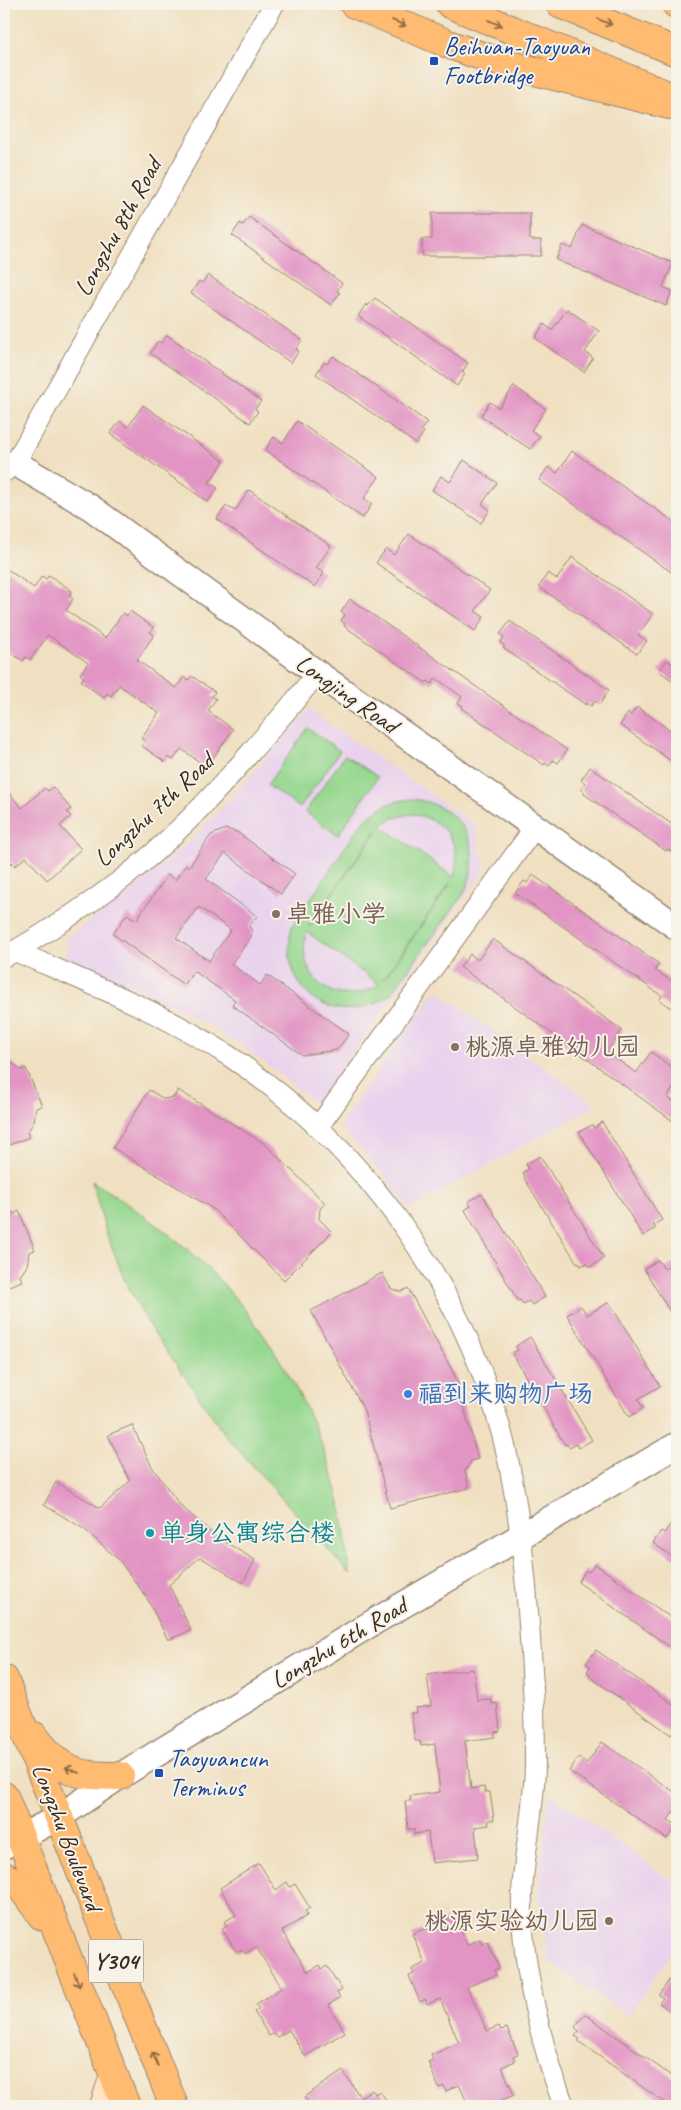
<svg xmlns="http://www.w3.org/2000/svg" width="681" height="2110" viewBox="0 0 681 2110" font-family="Caveat,'LXGW WenKai TC',sans-serif">
  <rect width="100%" height="100%" fill="#f7f3e8"/>
  <filter id="ink" filterUnits="userSpaceOnUse"><feTurbulence type="fractalNoise" baseFrequency=".02" numOctaves="2"/><feDisplacementMap in="SourceGraphic" scale="10" xChannelSelector="R" yChannelSelector="G"/><feConvolveMatrix kernelMatrix="1 2 1 2 8 2 1 2 1" color-interpolation-filters="sRGB"/></filter>
  <filter id="wash" filterUnits="userSpaceOnUse"><feTurbulence type="fractalNoise" baseFrequency=".0096" numOctaves="4" result="noise"/><feDisplacementMap in="SourceGraphic" scale="20" xChannelSelector="R" yChannelSelector="G"/><feGaussianBlur stdDeviation="1.12" result="paint"/><feColorMatrix in="noise" values="0 0 0 0 0 0 0 0 0 0 0 0 0 0 0 0 0 1.4 0 .05"/><feComposite in="paint" operator="in"/></filter>
  <g filter="url(#wash)">
    <rect width="100%" height="100%" fill="#f0e0c1"/>
    <!-- built -->
    <g fill="#e9d2ed">
      <path d="M309,710L475,825L485,869L316,1104L263,1061L205,1023L144,991L66,957L68,937L131,892L190,841L243,785Z"/>
      <path d="M436,990L596,1105L410,1209L388,1180L339,1126Z"/>
      <path d="M549,1794L677,1884V1945L628,2016L548,1960L538,1896Z"/>
    </g>
    <!-- green -->
    <g fill="#94d78e" stroke="#688056" fill-rule="evenodd">
      <path d="M308,728L340,751L300,808L267,785Z"/>
      <path d="M345,755L378,777L338,835L305,812Z"/>
      <path d="M412,799C463,805 487,848 463,895L390,995C335,1033 276,991 292,926L361,824C376,808 390,801 412,799ZM411,814C444,818 463,844 454,877L381,826L390,819ZM377,830V831L309,927L311,922ZM451,883L387,975L383,980L450,883ZM306,933L307,932L379,984C339,1012 295,980 306,933Z"/>
      <path d="M92,1181C126,1203 158,1224 188,1250C260,1312 318,1410 340,1503C345,1526 346,1551 350,1574L227,1437L150,1327L125,1281L106,1232Z"/>
    </g>
    <g id="blocks">
      <!-- building -->
      <g fill="#e295c4" fill-rule="evenodd">
        <path d="M432,213H530V240H541V256H422V239H432Z"/>
        <path d="M249,217L342,283L337,291L340,293L331,305L232,235L240,223L243,225Z"/>
        <path d="M582,225L673,263L663,287L672,291L666,306L556,260L562,245L572,249Z"/>
        <path d="M208,275L302,340L296,349L299,351L291,363L191,293L199,281L202,283Z"/>
        <path d="M375,298L468,363L462,372L465,374L457,386L358,316L366,304L368,306Z"/>
        <path d="M567,309L599,331L585,352L593,358L584,372L535,338L544,324L552,330Z"/>
        <path d="M167,335L261,401L255,409L258,411L250,423L150,353L158,341L161,343Z"/>
        <path d="M333,356L427,422L421,430L424,432L416,444L316,374L324,362L327,364Z"/>
        <path d="M514,386L546,409L531,430L540,436L530,449L481,416L490,402L499,408Z"/>
        <path d="M143,405L224,461L209,483L218,488L208,502L110,434L120,421L128,427Z"/>
        <path d="M297,421L379,477L364,498L372,504L363,518L265,450L274,437L283,443Z"/>
        <path d="M572,451L677,524V576L539,480L548,467L557,473Z"/>
        <path d="M464,460L497,483L482,504L490,510L481,523L432,490L441,476L450,482Z"/>
        <path d="M249,490L331,546L316,568L324,573L315,587L217,519L226,506L235,511Z"/>
        <path d="M409,534L490,590L475,611L484,617L475,631L376,563L386,549L394,555Z"/>
        <path d="M572,557L653,614L638,635L647,641L637,654L539,587L548,573L557,579Z"/>
        <path d="M4,567L34,588L42,576L46,579L49,575L72,591L69,596L73,599L66,610L105,638L123,613L127,616L130,611L154,628L150,632L154,635L137,660L176,688L184,677L188,680L192,676L215,692L212,696L216,699L208,711L233,729L207,767L181,749L173,760L168,757L165,762L142,746L145,741L141,738L159,713L119,685L111,696L107,693L104,698L81,681L84,677L80,674L88,663L48,635L30,660L26,657L23,661L4,648Z"/>
        <path d="M350,599L567,750L558,763L553,760L549,766L545,763L544,765L461,708L463,706L458,703L462,697L440,681L436,678L432,684L428,681L426,683L344,626L345,624L341,621L345,615L341,612Z"/>
        <path d="M510,621L609,690L600,704L596,701L591,706L587,703L586,705L503,648L505,646L500,643L504,637L500,634Z"/>
        <path d="M667,660L677,667V684L659,671Z"/>
        <path d="M637,707L677,735V765L620,725L628,713L631,715Z"/>
        <path d="M590,767L677,828V845L672,852L668,849L666,851L584,794L585,792L581,789L585,783L581,780Z"/>
        <path d="M4,787L22,808L45,788L48,791L53,787L71,809L67,812L71,816L60,826L81,849L47,880L26,857L15,866L12,862L4,870Z"/>
        <path d="M226,829L237,832L295,874L281,894L225,853L206,879L257,916L249,926L252,931L251,937L231,964L260,985L267,975L349,1034L337,1050L302,1055L232,1005L235,1000L194,971L184,985L113,934L127,914L136,920L168,875L175,880L186,865L189,867L211,835ZM199,907L231,930L209,961L176,938Z"/>
        <path d="M533,875L659,964L655,970L672,981L677,974V1012L659,1000L662,996L515,893L524,881L527,883Z"/>
        <path d="M493,939L622,1030L607,1052L636,1073L651,1052L677,1071V1083L667,1097L677,1104V1124L460,967L470,954L478,960Z"/>
        <path d="M4,1056L21,1070L26,1068L42,1106L36,1108L34,1122L27,1132L29,1137L4,1147Z"/>
        <path d="M149,1090L164,1099L174,1097L178,1090L265,1144L325,1203L320,1209L319,1219L332,1232L284,1280L213,1209L113,1148Z"/>
        <path d="M602,1122L662,1220L653,1225L656,1228L643,1236L579,1132L592,1125L594,1128Z"/>
        <path d="M540,1156L604,1258L590,1267L587,1263L581,1266L579,1262L577,1263L524,1178L525,1177L523,1172L529,1169L526,1164Z"/>
        <path d="M482,1194L545,1297L532,1305L529,1301L523,1304L520,1300L518,1301L465,1210L471,1206L468,1202Z"/>
        <path d="M4,1205L14,1214L19,1211L35,1250L29,1252L27,1266L20,1276L22,1281L4,1288Z"/>
        <path d="M658,1260L664,1269L677,1261V1323L644,1269Z"/>
        <path d="M382,1273L391,1289L401,1292L408,1288L456,1378L478,1459L471,1461L465,1471L469,1488L390,1508L364,1410L311,1311Z"/>
        <path d="M609,1302L660,1386L638,1399L643,1408L629,1417L567,1315L581,1306L587,1315Z"/>
        <path d="M530,1337L592,1440L579,1448L576,1444L570,1448L567,1444L565,1445L512,1353L518,1350L516,1346Z"/>
        <path d="M132,1425L152,1467L180,1505L215,1536L255,1560L243,1583L200,1557L169,1585L191,1630L168,1640L147,1598L119,1560L84,1529L44,1505L56,1482L100,1508L130,1481L108,1435Z"/>
        <path d="M677,1515V1560L653,1543L661,1531L664,1533Z"/>
        <path d="M595,1564L677,1622V1652L578,1582L586,1570L589,1572Z"/>
        <path d="M596,1650L677,1707V1726L671,1735L589,1676L591,1675L587,1672L590,1666L586,1663Z"/>
        <path d="M473,1669L477,1700L491,1699V1704L497,1703L500,1731L495,1732V1737L465,1741L471,1789L484,1787L485,1792H490L494,1820H488L489,1825L475,1827L478,1858L432,1863L428,1832L414,1834V1829H408L405,1801H411L410,1796L440,1792L435,1744L421,1746L420,1741H415L411,1713H417L416,1708L431,1706L427,1675Z"/>
        <path d="M602,1742L677,1794V1807L668,1820L677,1825L667,1839L569,1771L579,1757L587,1763Z"/>
        <path d="M259,1863L276,1890L287,1882L290,1887L295,1884L310,1908L305,1911L308,1915L282,1931L308,1972L320,1965L322,1969L327,1966L342,1990L337,1993L340,1998L328,2005L345,2032L305,2056L289,2030L277,2037L274,2033L269,2036L254,2012L259,2009L256,2004L282,1988L256,1947L245,1954L242,1950L237,1953L222,1929L227,1926L224,1922L236,1915L220,1888Z"/>
        <path d="M455,1916L467,1945L480,1939L482,1944L488,1942L499,1968L494,1970L496,1975L467,1987L487,2031L499,2026L501,2030L507,2028L518,2054L513,2056L515,2061L502,2067L514,2095L489,2106H469L459,2085L446,2091L444,2086L439,2088L428,2062L433,2060L431,2055L459,2043L440,1999L427,2004L425,1999L420,2002L409,1976L414,1974L412,1969L425,1963L412,1934Z"/>
        <path d="M677,1977V2016L659,2003L663,1998L659,1995L669,1980L673,1983Z"/>
        <path d="M585,2014L677,2080V2106H669L578,2041L580,2039L575,2036L579,2031L575,2027Z"/>
        <path d="M343,2071L360,2097L372,2090L375,2094L380,2091L390,2106H311L304,2097Z"/>
      </g>
    </g>
  </g>
  <g filter="url(#ink)">
    <use href="#blocks" fill-opacity="0" stroke="#968570" stroke-width="1"/>
    <g fill="none" stroke-linecap="round" stroke-linejoin="round">
      <defs>
        <g id="minor">
          <path d="M4,472L15,463L274,4"/>
          <path d="M15,951C88,983 163,1012 229,1056C361,1144 460,1281 502,1434C515,1484 521,1535 526,1587C531,1645 535,1703 535,1762C535,1806 524,1850 522,1894C520,1960 541,2045 564,2106"/>
          <path d="M6,956C46,933 84,908 121,880C169,843 211,798 251,752C273,726 296,701 317,673"/>
          <path d="M318,1127L535,827"/>
        </g>
        <g id="tertiary">
          <path d="M15,463L90,507L317,673L677,927"/>
          <path d="M4,1846L59,1817L120,1776L372,1623L677,1445"/>
        </g>
        <path id="secondary" d="M104,2106L114,2076"/>
        <g id="primary">
          <path d="M354,4L453,46L499,62L669,105"/>
          <path d="M4,1679L174,2106"/>
          <path d="M34,1736C63,1773 74,1776 120,1776"/>
          <path d="M4,1796L126,2106"/>
          <path d="M4,1876L20,1886L42,1916"/>
        </g>
        <g id="trunk">
          <path d="M450,4L677,99"/>
          <path d="M560,4L677,52"/>
          <path d="M676,4H677"/>
        </g>
      </defs>
      <!-- minor casing -->
      <use href="#minor" stroke="#968570" stroke-width="22"/>
      <!-- tertiary casing -->
      <use href="#tertiary" stroke="#968570" stroke-width="28"/>
      <!-- secondary casing -->
      <use href="#secondary" stroke="#968570" stroke-width="30"/>
      <!-- primary casing -->
      <use href="#primary" stroke="#968570" stroke-width="30"/>
      <!-- trunk casing -->
      <use href="#trunk" stroke="#968570" stroke-width="30"/>
      <!-- minor -->
      <use href="#minor" stroke="#fff" stroke-width="20"/>
      <!-- tertiary -->
      <use href="#tertiary" stroke="#fff" stroke-width="25"/>
      <!-- secondary -->
      <use href="#secondary" stroke="#ffe4c6" stroke-width="28"/>
      <!-- primary -->
      <use href="#primary" stroke="#febb71" stroke-width="28"/>
      <!-- trunk -->
      <use href="#trunk" stroke="#febb71" stroke-width="28"/>
    </g>
    <!-- one-way arrows -->
    <defs><path id="oneway-shaft" d="M-6 0H5M1.5-3L5.5 0L1.5 3" fill="none" stroke-width="1.6" stroke-linecap="round" stroke-linejoin="round" transform="scale(1.25)"/></defs>
    <g stroke="#936b43">
      <use href="#oneway-shaft" transform="translate(605 22) rotate(22)"/>
      <use href="#oneway-shaft" transform="translate(399 23) rotate(23)"/>
      <use href="#oneway-shaft" transform="translate(495 23) rotate(23)"/>
      <use href="#oneway-shaft" transform="translate(72 1770) rotate(-157)"/>
      <use href="#oneway-shaft" transform="translate(77 1980) rotate(69)"/>
      <use href="#oneway-shaft" transform="translate(155 2059) rotate(-112)"/>
    </g>
  </g>
  <!-- markers -->
  <g fill="#1a4fb4" stroke="#f7f3e8" stroke-width="2">
    <rect x="429" y="56" width="10" height="10" rx="2.5"/>
    <rect x="154" y="1768" width="10" height="10" rx="2.5"/>
  </g>
  <g fill="#8d6e63" stroke="#f7f3e8" stroke-width="2">
    <circle cx="276" cy="914" r="5"/>
    <circle cx="455" cy="1047" r="5"/>
    <circle cx="609" cy="1921" r="5"/>
  </g>
  <circle fill="#3f7fe0" stroke="#f7f3e8" stroke-width="2" cx="408" cy="1394" r="5"/>
  <circle fill="#0f9aa8" stroke="#f7f3e8" stroke-width="2" cx="150" cy="1533" r="5"/>
  <g text-anchor="middle" dominant-baseline="central" stroke-width="4" stroke-linejoin="round" paint-order="stroke">
    <!-- shield labels -->
    <rect fill="#f7f3e8" stroke="#73665b" stroke-width="1" x="88.5" y="1939.5" width="55" height="43" rx="4"/>
    <g font-size="24" font-weight="bold" fill="#3b2a1e">
      <text x="116" y="1961">Y304</text>
    </g>
    <!-- transit labels -->
    <g font-size="25" fill="#164399" stroke="#f7f3e8" text-anchor="start">
      <text x="444" y="47">Beihuan-Taoyuan<tspan x="444" dy="29">Footbridge</tspan></text>
      <text x="169" y="1759">Taoyuancun<tspan x="169" dy="29">Terminus</tspan></text>
    </g>
    <!-- street labels -->
    <g font-size="25" fill="#3b2a1e" stroke="#f7f3e8">
      <text transform="translate(118 227) rotate(-61)">Longzhu 8th Road</text>
      <text transform="translate(347 694) rotate(35)">Longjing Road</text>
      <text transform="translate(154 810) rotate(-43)">Longzhu 7th Road</text>
      <text transform="translate(339 1643) rotate(-31)">Longzhu 6th Road</text>
      <text transform="translate(67 1837) rotate(69)">Longzhu Boulevard</text>
    </g>
    <!-- education labels -->
    <g font-size="25" fill="#785e54" stroke="#f7f3e8" text-anchor="start">
      <text x="286" y="914">卓雅小学</text>
      <text x="465" y="1047">桃源卓雅幼儿园</text>
      <text x="599" y="1921" text-anchor="end">桃源实验幼儿园</text>
    </g>
    <!-- shop labels -->
    <g font-size="25" fill="#366cbe" stroke="#f7f3e8" text-anchor="start">
      <text x="418" y="1394">福到来购物广场</text>
    </g>
    <!-- culture labels -->
    <g font-size="25" fill="#0d838f" stroke="#f7f3e8" text-anchor="start">
      <text x="160" y="1533">单身公寓综合楼</text>
    </g>
  </g>
  <!-- margin -->
  <rect width="681" height="2110" fill="none" stroke="#f7f3e8" stroke-width="20"/>
</svg>
